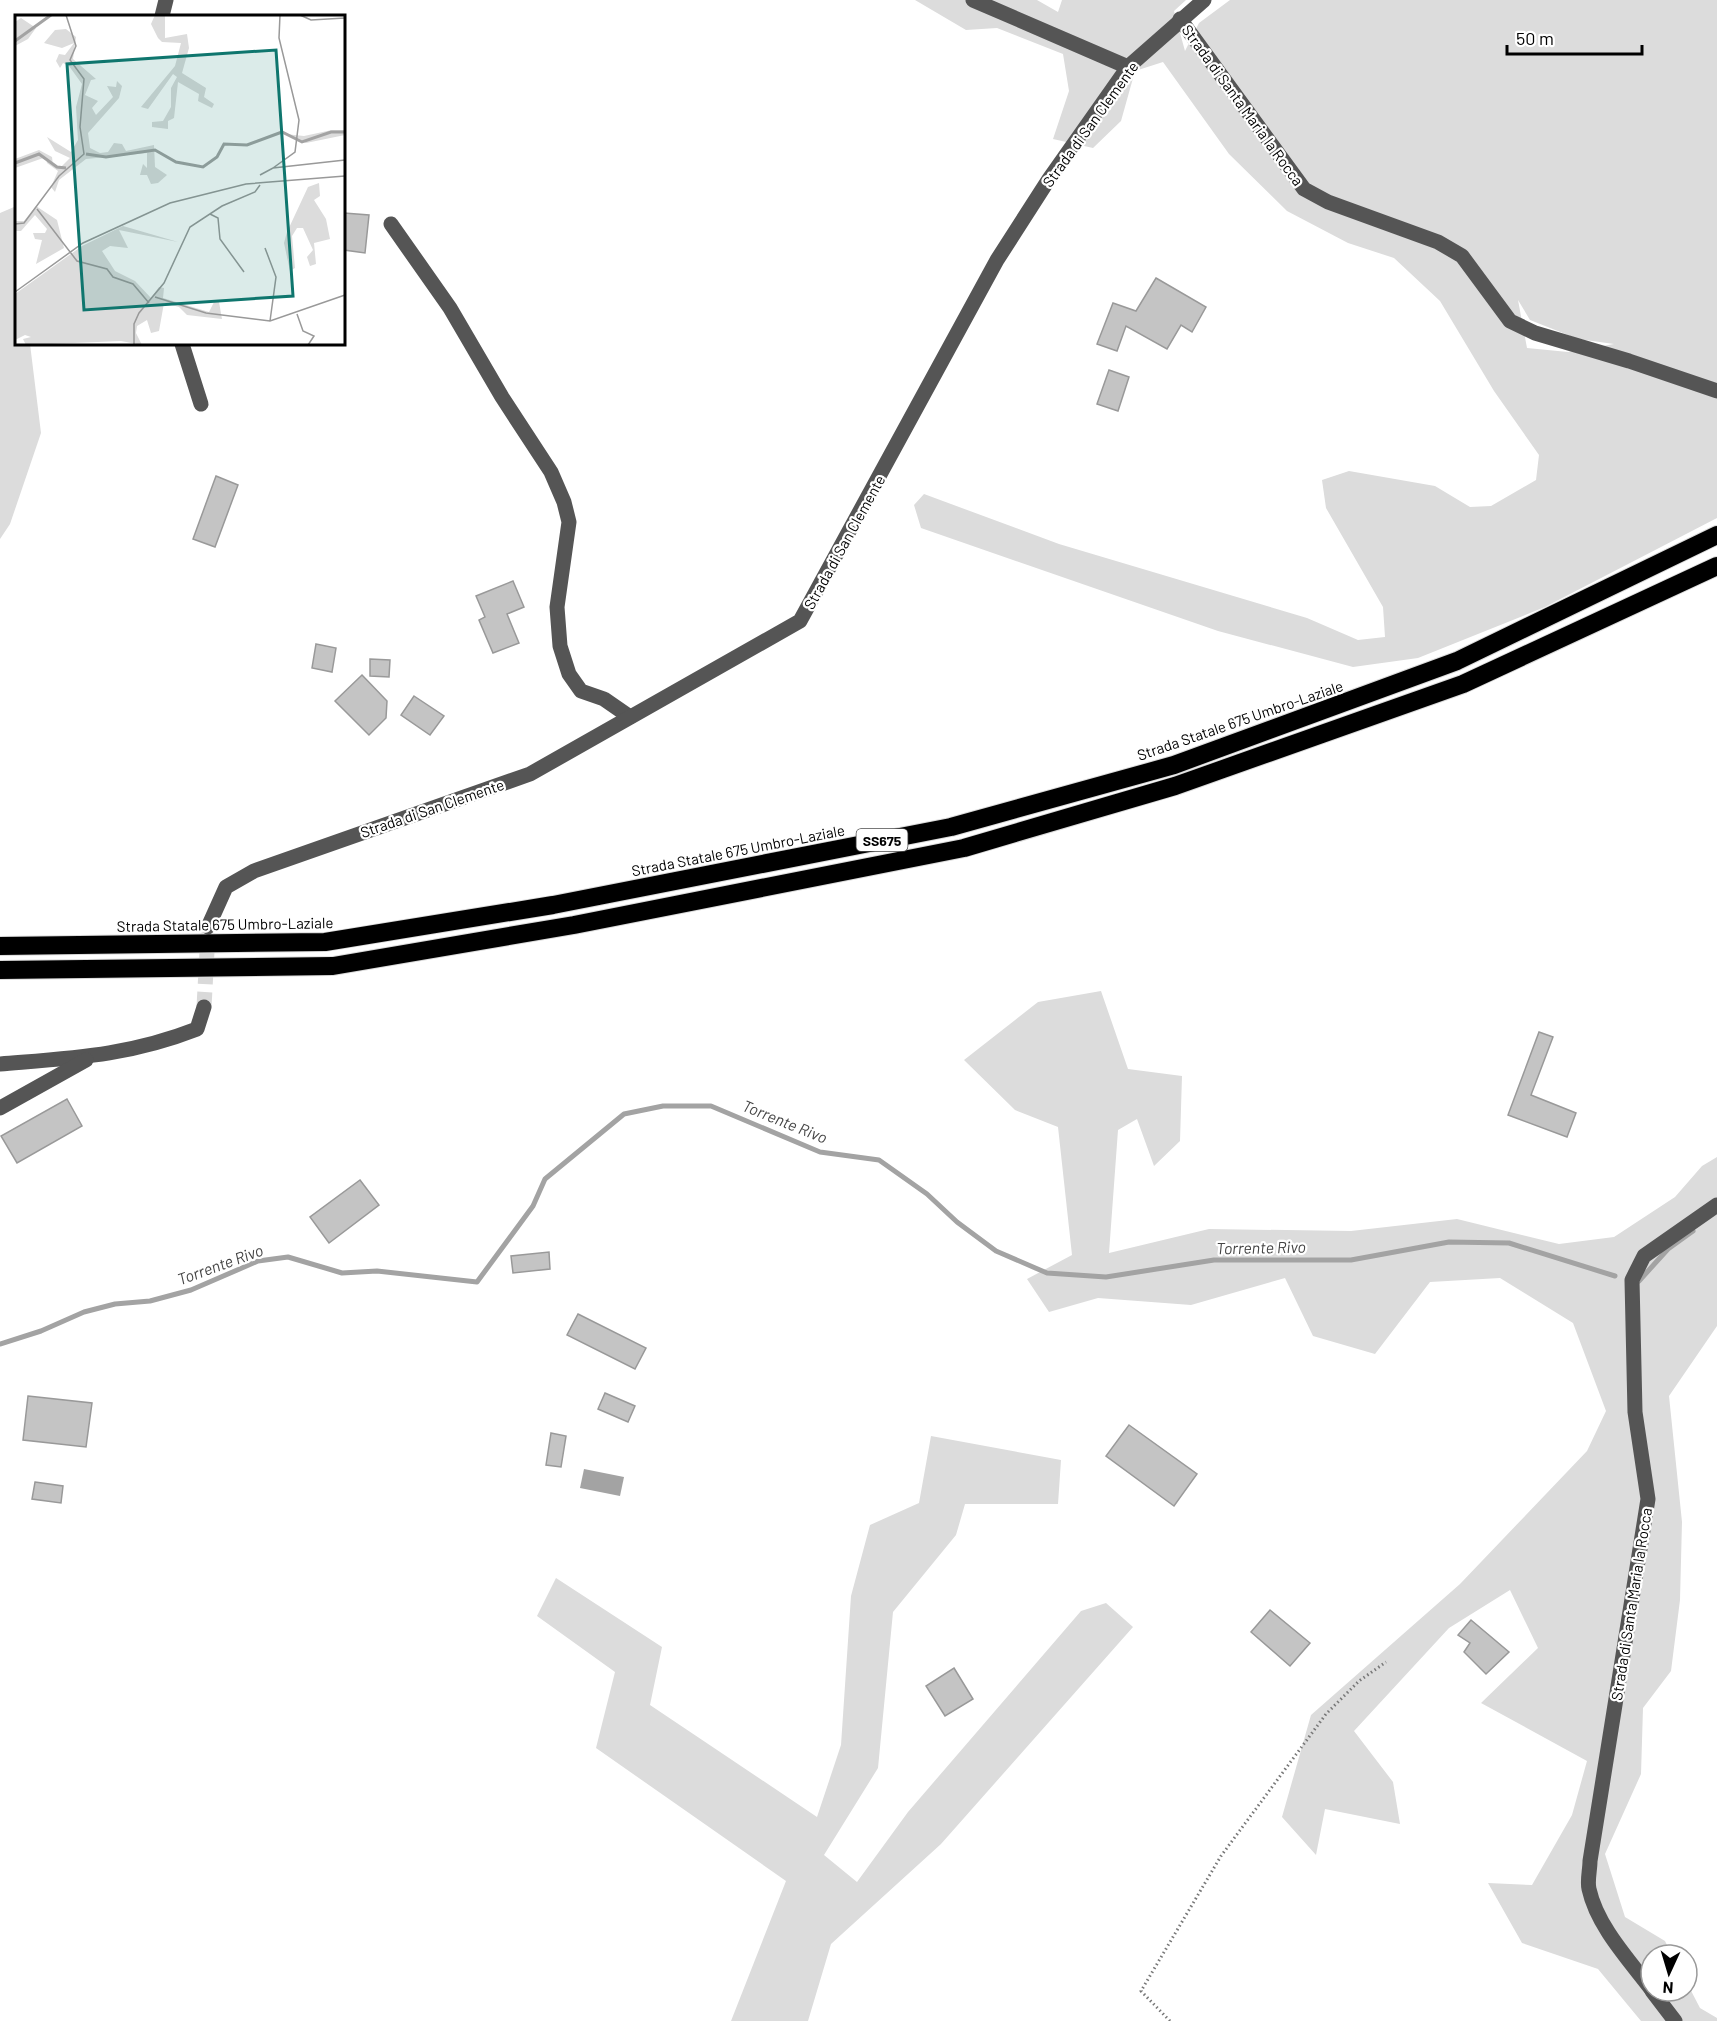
<svg xmlns="http://www.w3.org/2000/svg" width="1717" height="2021" viewBox="0 0 1717 2021" font-family="Barlow,sans-serif">
  <rect width="100%" height="100%" fill="#fff"/>
  <!-- green -->
  <g fill="#dcdcdc" fill-rule="evenodd">
    <path d="M915,0H1037L1058,12L1062,0H1186L1174,11L1185,51L1199,23L1230,0H1717V518L1545,607L1418,658L1353,667L1218,631L921,528L914,505L924,494L1059,544L1307,618L1358,640L1385,637L1383,607L1326,508L1322,480L1349,471L1435,486L1470,507L1491,506L1536,480L1539,455L1494,391L1440,301L1394,258L1348,243L1287,211L1229,154L1163,62L1135,71L1121,121L1093,148L1053,139L1069,91L1063,54L997,28L966,30ZM1518,300L1530,320L1578,339L1614,344L1568,352L1527,348Z"/>
    <path d="M14,207L16,344H30L41,433L10,524L0,539V213Z"/>
    <path d="M1101,991L1128,1069L1182,1076L1180,1141L1154,1166L1137,1119L1118,1130L1109,1253L1209,1229L1351,1231L1457,1219L1559,1244L1614,1237L1675,1197L1702,1166L1717,1157V1326L1669,1396L1682,1522L1680,1600L1671,1671L1643,1708L1641,1774L1605,1854L1625,1917L1665,1941L1672,1955H1651V1991H1687V1983L1700,2008L1717,2018V2021H1641L1598,1969L1522,1943L1488,1883L1532,1885L1572,1815L1587,1761L1481,1703L1538,1648L1510,1590L1449,1628L1354,1731L1393,1782L1400,1824L1325,1809L1316,1855L1282,1817L1311,1715L1460,1584L1587,1451L1606,1411L1573,1323L1500,1278L1430,1282L1375,1354L1313,1336L1285,1278L1191,1305L1098,1298L1049,1312L1027,1279L1072,1255L1058,1127L1015,1110L964,1060L1038,1002Z"/>
    <path d="M931,1436L1061,1460L1058,1504H965L956,1535L893,1612L878,1768L824,1855L857,1882L908,1812L1081,1611L1106,1603L1133,1627L941,1844L831,1944L808,2021H731L786,1881L596,1748L615,1672L537,1616L556,1578L662,1647L650,1705L817,1817L841,1745L851,1596L870,1525L919,1503Z"/>
  </g>
  <!-- water -->
  <path fill="#a3a3a3" d="M584,1469L624,1477L620,1496L580,1488Z"/>
  <g fill="none" stroke-linecap="round" stroke-linejoin="round">
    <!-- stream -->
    <g stroke="#a3a3a3" stroke-width="5">
      <path d="M1639,1281L1668,1249L1693,1231"/>
      <path d="M0,1344L41,1331L84,1312L115,1304L150,1301L191,1290L258,1261L288,1257L342,1273L377,1271L477,1282L533,1206L545,1179L624,1114L663,1106H711L820,1152L879,1160L927,1194L957,1222L996,1251L1047,1273L1106,1277L1214,1260H1351L1449,1242L1509,1243L1615,1276"/>
    </g>
  </g>
  <!-- building -->
  <g fill="#c4c4c4" stroke="#999" stroke-width="1.5">
    <path d="M344,213L369,215L365,253L344,250Z"/>
    <path d="M1156,278L1206,307L1192,332L1181,325L1167,349L1126,326L1117,351L1097,344L1113,303L1136,311Z"/>
    <path d="M1109,370L1129,377L1118,411L1097,404Z"/>
    <path d="M216,476L238,485L215,547L193,539Z"/>
    <path d="M513,581L524,607L507,614L519,643L493,653L479,620L485,617L476,596Z"/>
    <path d="M316,644L336,648L332,672L312,668Z"/>
    <path d="M370,659L390,660L389,677L370,676Z"/>
    <path d="M362,675L387,701L386,718L369,735L335,701Z"/>
    <path d="M414,696L444,716L430,735L401,715Z"/>
    <path d="M1539,1032L1553,1037L1531,1095L1576,1113L1567,1137L1508,1115Z"/>
    <path d="M67,1099L82,1126L17,1163L1,1136Z"/>
    <path d="M360,1180L379,1205L329,1243L310,1217Z"/>
    <path d="M549,1252L550,1269L513,1273L511,1256Z"/>
    <path d="M578,1314L646,1348L635,1369L567,1335Z"/>
    <path d="M605,1393L635,1406L628,1422L598,1409Z"/>
    <path d="M28,1396L92,1403L86,1447L23,1440Z"/>
    <path d="M1129,1425L1197,1474L1174,1506L1106,1456Z"/>
    <path d="M551,1433L566,1436L561,1467L546,1465Z"/>
    <path d="M35,1482L63,1486L61,1503L32,1499Z"/>
    <path d="M1270,1610L1310,1643L1290,1666L1251,1632Z"/>
    <path d="M1471,1620L1509,1652L1486,1674L1464,1652L1470,1643L1458,1635Z"/>
    <path d="M954,1668L973,1699L945,1716L926,1686Z"/>
  </g>
  <g fill="none" stroke-linecap="round" stroke-linejoin="round">
    <!-- minor-tunnel -->
    <path stroke="#d9d9d9" stroke-width="15" stroke-dasharray="15 8" stroke-linecap="butt" d="M204,1007L208,933"/>
    <defs>
      <g id="highway">
        <path d="M0,946L325,942L553,905L951,827L1174,765L1457,661L1717,535"/>
        <path d="M0,970L333,966L574,925L964,848L1175,786L1463,684L1717,566"/>
      </g>
    </defs>
    <!-- highway casing -->
    <use href="#highway" stroke="#dbdbdb" stroke-width="20"/>
    <!-- path -->
    <path stroke="#777" stroke-width="3" stroke-dasharray="1.5 3" stroke-linecap="butt" d="M1170,2021L1141,1991L1221,1856L1326,1714L1359,1681L1386,1662"/>
    <!-- minor -->
    <g stroke="#555" stroke-width="15">
      <path d="M973,0L1128,67"/>
      <path d="M162,16L166,0"/>
      <path d="M1180,19L1304,189L1328,202L1438,242L1462,256L1510,321L1535,333L1629,361L1717,391"/>
      <path d="M391,224L450,308L502,397L551,472L564,502L569,522L557,607L560,646L569,674L581,691L604,699L630,717"/>
      <path d="M182,344L201,404"/>
      <path d="M208,927L226,887L254,871L530,774L800,621L997,260L1049,179L1128,67L1204,0"/>
      <path d="M0,1064C72,1058 128,1056 197,1029L204,1007"/>
      <path d="M0,1108L86,1060"/>
      <path d="M1651,1989C1629,1960 1597,1926 1589,1889C1587,1881 1590,1870 1590,1861L1648,1499L1635,1412L1632,1280L1644,1256L1717,1205"/>
      <path d="M1652,1991L1675,2021"/>
    </g>
    <!-- highway -->
    <use href="#highway" stroke="#000" stroke-width="18"/>
  </g>
  <g text-anchor="middle" dominant-baseline="central" stroke-width="4.5" stroke-linejoin="round" paint-order="stroke">
    <!-- shield labels -->
    <rect fill="#fff" stroke="#4c4c4c" stroke-width="1.5" x="856.5" y="829" width="51" height="22" rx="4.5"/>
    <g font-size="14" font-weight="bold" fill="#000">
      <text x="882" y="840">SS675</text>
    </g>
    <!-- street labels -->
    <g font-size="15" fill="#000" stroke="#fff">
      <text transform="translate(1243 105) rotate(54)">Strada di Santa Maria la Rocca</text>
      <text transform="translate(1090 124) rotate(-54)">Strada di San Clemente</text>
      <text transform="translate(844 542) rotate(-61)">Strada di San Clemente</text>
      <text transform="translate(1240 720) rotate(-19)">Strada Statale 675 Umbro-Laziale</text>
      <text transform="translate(432 808) rotate(-19)">Strada di San Clemente</text>
      <text transform="translate(738 850) rotate(-11)">Strada Statale 675 Umbro-Laziale</text>
      <text transform="translate(225 924) rotate(-1)">Strada Statale 675 Umbro-Laziale</text>
      <text transform="translate(1631 1604) rotate(-81)">Strada di Santa Maria la Rocca</text>
    </g>
    <!-- water labels -->
    <g font-size="16" font-style="italic" fill="#444" stroke="#fff">
      <text transform="translate(785 1121) rotate(22)">Torrente Rivo</text>
      <text transform="translate(1261 1247) rotate(-1)">Torrente Rivo</text>
      <text transform="translate(220 1264) rotate(-20)">Torrente Rivo</text>
    </g>
  </g>
  <!-- overview -->
  <g transform="translate(15 15)">
    <rect width="330" height="330" fill="#fff"/>
    <path d="M140,0H150V23L172,19L174,33L167,58L191,73L189,82L199,89L197,93L183,86L184,79L163,67L159,103L153,106V114L137,112V107L148,106L156,92V73L162,62L158,59L133,94L126,92L160,51L166,28L147,27L143,23L136,9ZM6,3L21,13L13,24L0,31V7ZM51,14L61,22L58,44L81,64L76,65L70,80L83,86L77,93L81,100L98,82L92,71L101,72L102,66L107,71L104,83L73,118L75,133L85,138L93,137L99,128L107,129L111,136L139,130L140,152L152,160L143,168L136,169L132,160H125L128,149L132,153V138L71,144L44,165L40,177L36,172L43,156L32,148L31,142L0,153V144L24,135L37,142L38,151H47L55,143L40,136L32,122L56,137L63,125L61,92L67,69L54,51L48,48L45,53L41,46L44,39L50,40L59,28L47,33L29,28L40,15ZM317,115H330V120L291,128L270,119L289,121ZM304,168L305,181L299,185L311,204L315,224L299,228L301,249L295,251L292,242L298,235L288,213H282L277,221L280,253L275,256L269,228L272,217L293,172ZM21,191L42,205L49,233L21,249L27,225L20,224L18,218H30L32,214L20,200L6,216H0V206H9ZM108,211L163,227L104,215L113,233L95,231L87,236L100,256L120,266L136,283L144,272L149,273L148,283L194,297L199,287H204L207,304L172,300L164,292L149,288L144,316L136,318L132,305L122,311L121,318L127,330L106,326L11,330L8,324L16,322L10,320L0,325V279L67,231Z" fill="#dcdcdc"/>
    <path fill="none" stroke="#a3a3a3" stroke-width="3" d="M0,26L36,0M71,139L91,142L140,135L161,147L188,152L202,142L209,129L232,130L267,117L287,127L316,117H330M0,148L24,139L42,152L51,153"/>
    <path fill="none" stroke="#999" stroke-width="1.5" d="M285,0L296,5L330,3M258,153L280,137L284,105L264,23L265,0M245,160L258,153L330,145M22,194L62,246L92,254L98,262L118,269L134,288M195,199L203,203L205,224L229,257M0,209L9,208L44,161L69,139L65,112L69,64L55,45L61,31L51,0M250,233L261,262L255,306M0,277L68,228L155,188L231,169L330,161M140,282L191,298L255,306L330,280M282,299L288,316L299,321L293,330M119,330V309L124,298L149,268L175,212L207,191L240,177L245,170"/>
    <path fill="#0f766e" fill-opacity="0.15" stroke="#0f766e" stroke-width="3" d="M261,35L278,281L69,295L52,49Z"/>
    <rect width="330" height="330" fill="none" stroke="#000" stroke-width="3"/>
  </g>
  <!-- north arrow -->
  <g transform="translate(1669 1973) rotate(184)"><circle r="28" fill="#ffffff" stroke="#999999" stroke-width="1.5"/>
  <path d="M0-4.5L10 22L0 15L-10 22Z" fill="#000000"/>
  <text y="-9" font-size="16" font-weight="bold" text-anchor="middle" fill="#000000">N</text>
  </g>
  <!-- scale -->
  <path d="M1507 45v9h135v-9" fill="none" stroke="#000000" stroke-width="3"/>
  <text x="1516" y="45" font-size="18" fill="#000000" stroke="#ffffff" stroke-width="4.5" paint-order="stroke">50 m</text>
</svg>
